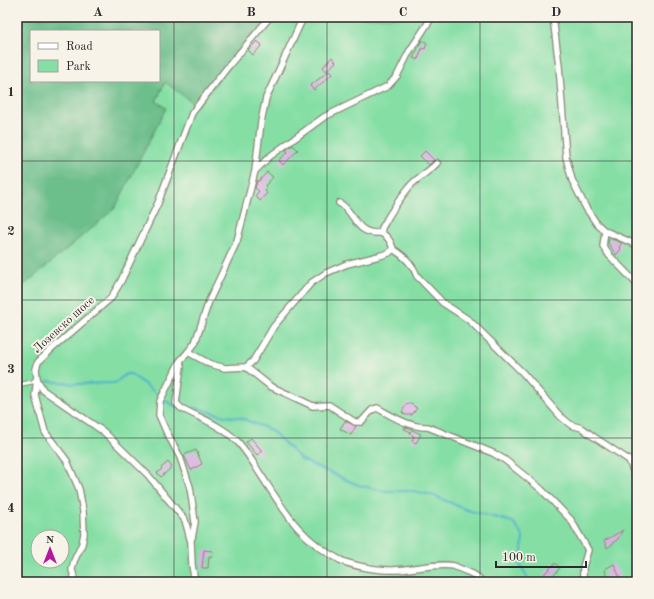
<svg xmlns="http://www.w3.org/2000/svg" width="654" height="599" viewBox="0 0 654 599" font-family="'Old Standard TT',serif">
  <rect width="100%" height="100%" fill="#f7f3e8"/>
  <filter id="ink" filterUnits="userSpaceOnUse"><feTurbulence type="fractalNoise" baseFrequency=".025" numOctaves="2"/><feDisplacementMap in="SourceGraphic" scale="8" xChannelSelector="R" yChannelSelector="G"/><feConvolveMatrix kernelMatrix="1 2 1 2 8 2 1 2 1" color-interpolation-filters="sRGB"/></filter>
  <filter id="wash" filterUnits="userSpaceOnUse"><feTurbulence type="fractalNoise" baseFrequency=".012" numOctaves="4" result="noise"/><feDisplacementMap in="SourceGraphic" scale="16" xChannelSelector="R" yChannelSelector="G"/><feGaussianBlur stdDeviation="0.9" result="paint"/><feColorMatrix in="noise" values="0 0 0 0 0 0 0 0 0 0 0 0 0 0 0 0 0 1.4 0 .05"/><feComposite in="paint" operator="in"/></filter>
  <g filter="url(#wash)">
    <rect width="100%" height="100%" fill="#eae1bf"/>
    <!-- green -->
    <path fill="#85dfa5" stroke="#588568" fill-rule="evenodd" d="M268,17H637V582H17V291L166,108L156,101L165,82ZM38,537H62V561H38Z"/>
    <!-- forest -->
    <path fill="#6cbe8a" stroke="#4c745a" fill-rule="evenodd" d="M17,17H270L197,106L165,82L156,101L166,108L115,208L17,291ZM31,31H159V81H31Z"/>
    <g fill="none" stroke-linecap="round" stroke-linejoin="round">
      <!-- stream -->
      <g stroke="#4aafc9" stroke-width="2">
        <path d="M48,381L77,384L115,383L126,374H131L157,394"/>
        <path d="M164,400L177,407"/>
        <path d="M186,408H197L225,416L241,418L271,430L302,460L358,485L384,491H414L435,496L467,510L513,522L523,536L521,566L527,577L532,582"/>
      </g>
    </g>
    <g id="blocks">
      <!-- building -->
      <g fill="#daafe3">
        <path d="M422,40L427,43L425,49L422,48L418,60L413,58Z"/>
        <path d="M257,41L262,45L253,55L248,50Z"/>
        <path d="M332,57L336,62L326,71L323,67Z"/>
        <path d="M329,71L332,74L314,90L310,86Z"/>
        <path d="M293,145L298,150L283,165L279,160L288,152L286,150Z"/>
        <path d="M425,151L434,160L429,165L420,156Z"/>
        <path d="M267,172L273,177L265,186L267,188L265,191L267,193L260,201L255,196L259,191L255,188L257,182L258,180L259,181Z"/>
        <path d="M609,238L622,243L619,247L621,249L616,255L608,243Z"/>
        <path d="M409,403L417,408L412,415H405L402,412L406,404Z"/>
        <path d="M345,421L356,426L351,435L340,429Z"/>
        <path d="M405,427L421,434L416,443L412,441L414,436L410,434L411,432L404,429Z"/>
        <path d="M251,438L262,451L257,455L246,442Z"/>
        <path d="M196,450L202,464L191,470L184,455Z"/>
        <path d="M168,462L172,467L161,477L157,473L162,469L161,468Z"/>
        <path d="M623,530L617,540L612,543L613,544L607,548L604,541Z"/>
        <path d="M204,550L213,551L212,557L209,556L208,568H202Z"/>
        <path d="M555,563L560,568L551,578L544,575L545,573Z"/>
        <path d="M614,564L620,578L607,582L605,569Z"/>
      </g>
    </g>
  </g>
  <g filter="url(#ink)">
    <use href="#blocks" fill-opacity="0" stroke="#8a8675" stroke-width="1"/>
    <g fill="none" stroke-linecap="round" stroke-linejoin="round">
      <defs>
        <path id="service" d="M17,385L32,382L36,379"/>
        <g id="minor">
          <path d="M553,17L559,66L566,157L572,180L586,208L597,224L605,231L637,245"/>
          <path d="M256,170L269,157L324,117L388,86L397,76L409,52L432,17"/>
          <path d="M339,203C356,211 353,235 381,233"/>
          <path d="M605,231L603,246L609,255L637,284"/>
          <path d="M393,249C403,255 413,265 417,276L443,303L469,320L523,373L560,416L571,425L582,428L594,437L629,460L637,481"/>
          <path d="M188,352L210,364L225,368L246,367L270,386L313,406L329,405L355,422H361L372,410L377,408C392,416 410,428 428,427L493,453L505,460L541,489L571,520L588,550L583,567V582"/>
          <path d="M180,362L181,366L176,403L181,408C200,418 223,426 238,442C246,451 253,462 259,472C284,510 298,538 340,560C353,566 376,570 390,570C410,571 436,562 454,566C458,568 463,570 468,572C473,574 479,577 482,582"/>
          <path d="M246,367L253,361L274,326L311,283L326,273L347,264L379,256L389,253L393,249C391,241 388,236 381,233L382,228C389,215 400,198 410,186C418,177 429,172 437,163"/>
          <path d="M37,379L35,395L45,432L67,461L79,489L83,511L84,534L82,544L74,561L72,570L74,577"/>
          <path d="M192,538L195,522L190,487L180,457L166,431L159,415L160,401L180,361L188,352L195,343L209,301L237,241L255,171L261,122L266,98L301,22L305,17"/>
          <path d="M195,582L192,565L191,542L185,520L148,475L104,432L43,390L37,379L36,369L38,362L53,348L111,298L121,281L158,203L192,113L226,69L270,17"/>
        </g>
      </defs>
      <!-- service casing -->
      <use href="#service" stroke="#8a8675" stroke-width="5"/>
      <!-- minor casing -->
      <use href="#minor" stroke="#8a8675" stroke-width="8"/>
      <!-- path -->
      <path stroke="#8a8675" stroke-width="1" stroke-dasharray="1 3" stroke-linecap="butt" d="M17,30L29,17"/>
      <!-- service -->
      <use href="#service" stroke="#fff" stroke-width="3"/>
      <!-- minor -->
      <use href="#minor" stroke="#fff" stroke-width="5.5"/>
    </g>
  </g>
  <!-- grid -->
  <path fill="none" stroke="#2b2b2b" stroke-width="1" stroke-opacity="0.55" d="M174,17V582M327,17V582M480,17V582M17,161H637M17,300H637M17,438H637"/>
  <g text-anchor="middle" dominant-baseline="central" stroke-width="4" stroke-linejoin="round" paint-order="stroke">
    <!-- street labels -->
    <g font-size="12" fill="#2b2b2b" stroke="#f7f3e8">
      <text transform="translate(64 325) rotate(-42)">Лозевско шосе</text>
    </g>
  </g>
  <!-- margin -->
  <rect width="654" height="599" fill="none" stroke="#f7f3e8" stroke-width="44"/>
  <!-- legend -->
  <rect x="30" y="30" width="130" height="52" fill="#f7f3e8" stroke="#a5a39c"/>
  <rect x="38" y="43" width="20" height="6" fill="#ffffff" stroke="#a5a39c"/>
  <text x="66" y="50" font-size="12" fill="#2b2b2b">Road</text>
  <rect x="38" y="60" width="20" height="12" fill="#85dfa5" stroke="#a5a39c"/>
  <text x="66" y="70" font-size="12" fill="#2b2b2b">Park</text>
  <!-- north arrow -->
  <g transform="translate(50 549)"><circle r="19" fill="#f7f3e8" stroke="#a5a39c"/>
  <path d="M0-3L7 15L0 10L-7 15Z" fill="#b5179e"/>
  <text y="-6" font-size="11" font-weight="bold" text-anchor="middle" fill="#2b2b2b">N</text>
  </g>
  <!-- scale -->
  <path d="M496 561v6h90v-6" fill="none" stroke="#2b2b2b" stroke-width="2"/>
  <text x="502" y="561" font-size="12" fill="#2b2b2b" stroke="#f7f3e8" stroke-width="3" paint-order="stroke">100 m</text>
  <rect x="22" y="22" width="610" height="555" fill="none" stroke="#2b2b2b" stroke-width="1.5"/>
  <g font-size="13" text-anchor="middle" font-weight="bold" fill="#2b2b2b">
    <text x="98" y="16">A</text>
    <text x="251" y="16">B</text>
    <text x="403" y="16">C</text>
    <text x="556" y="16">D</text>
    <text x="11" y="96">1</text>
    <text x="11" y="235">2</text>
    <text x="11" y="373">3</text>
    <text x="11" y="512">4</text>
  </g>
</svg>
